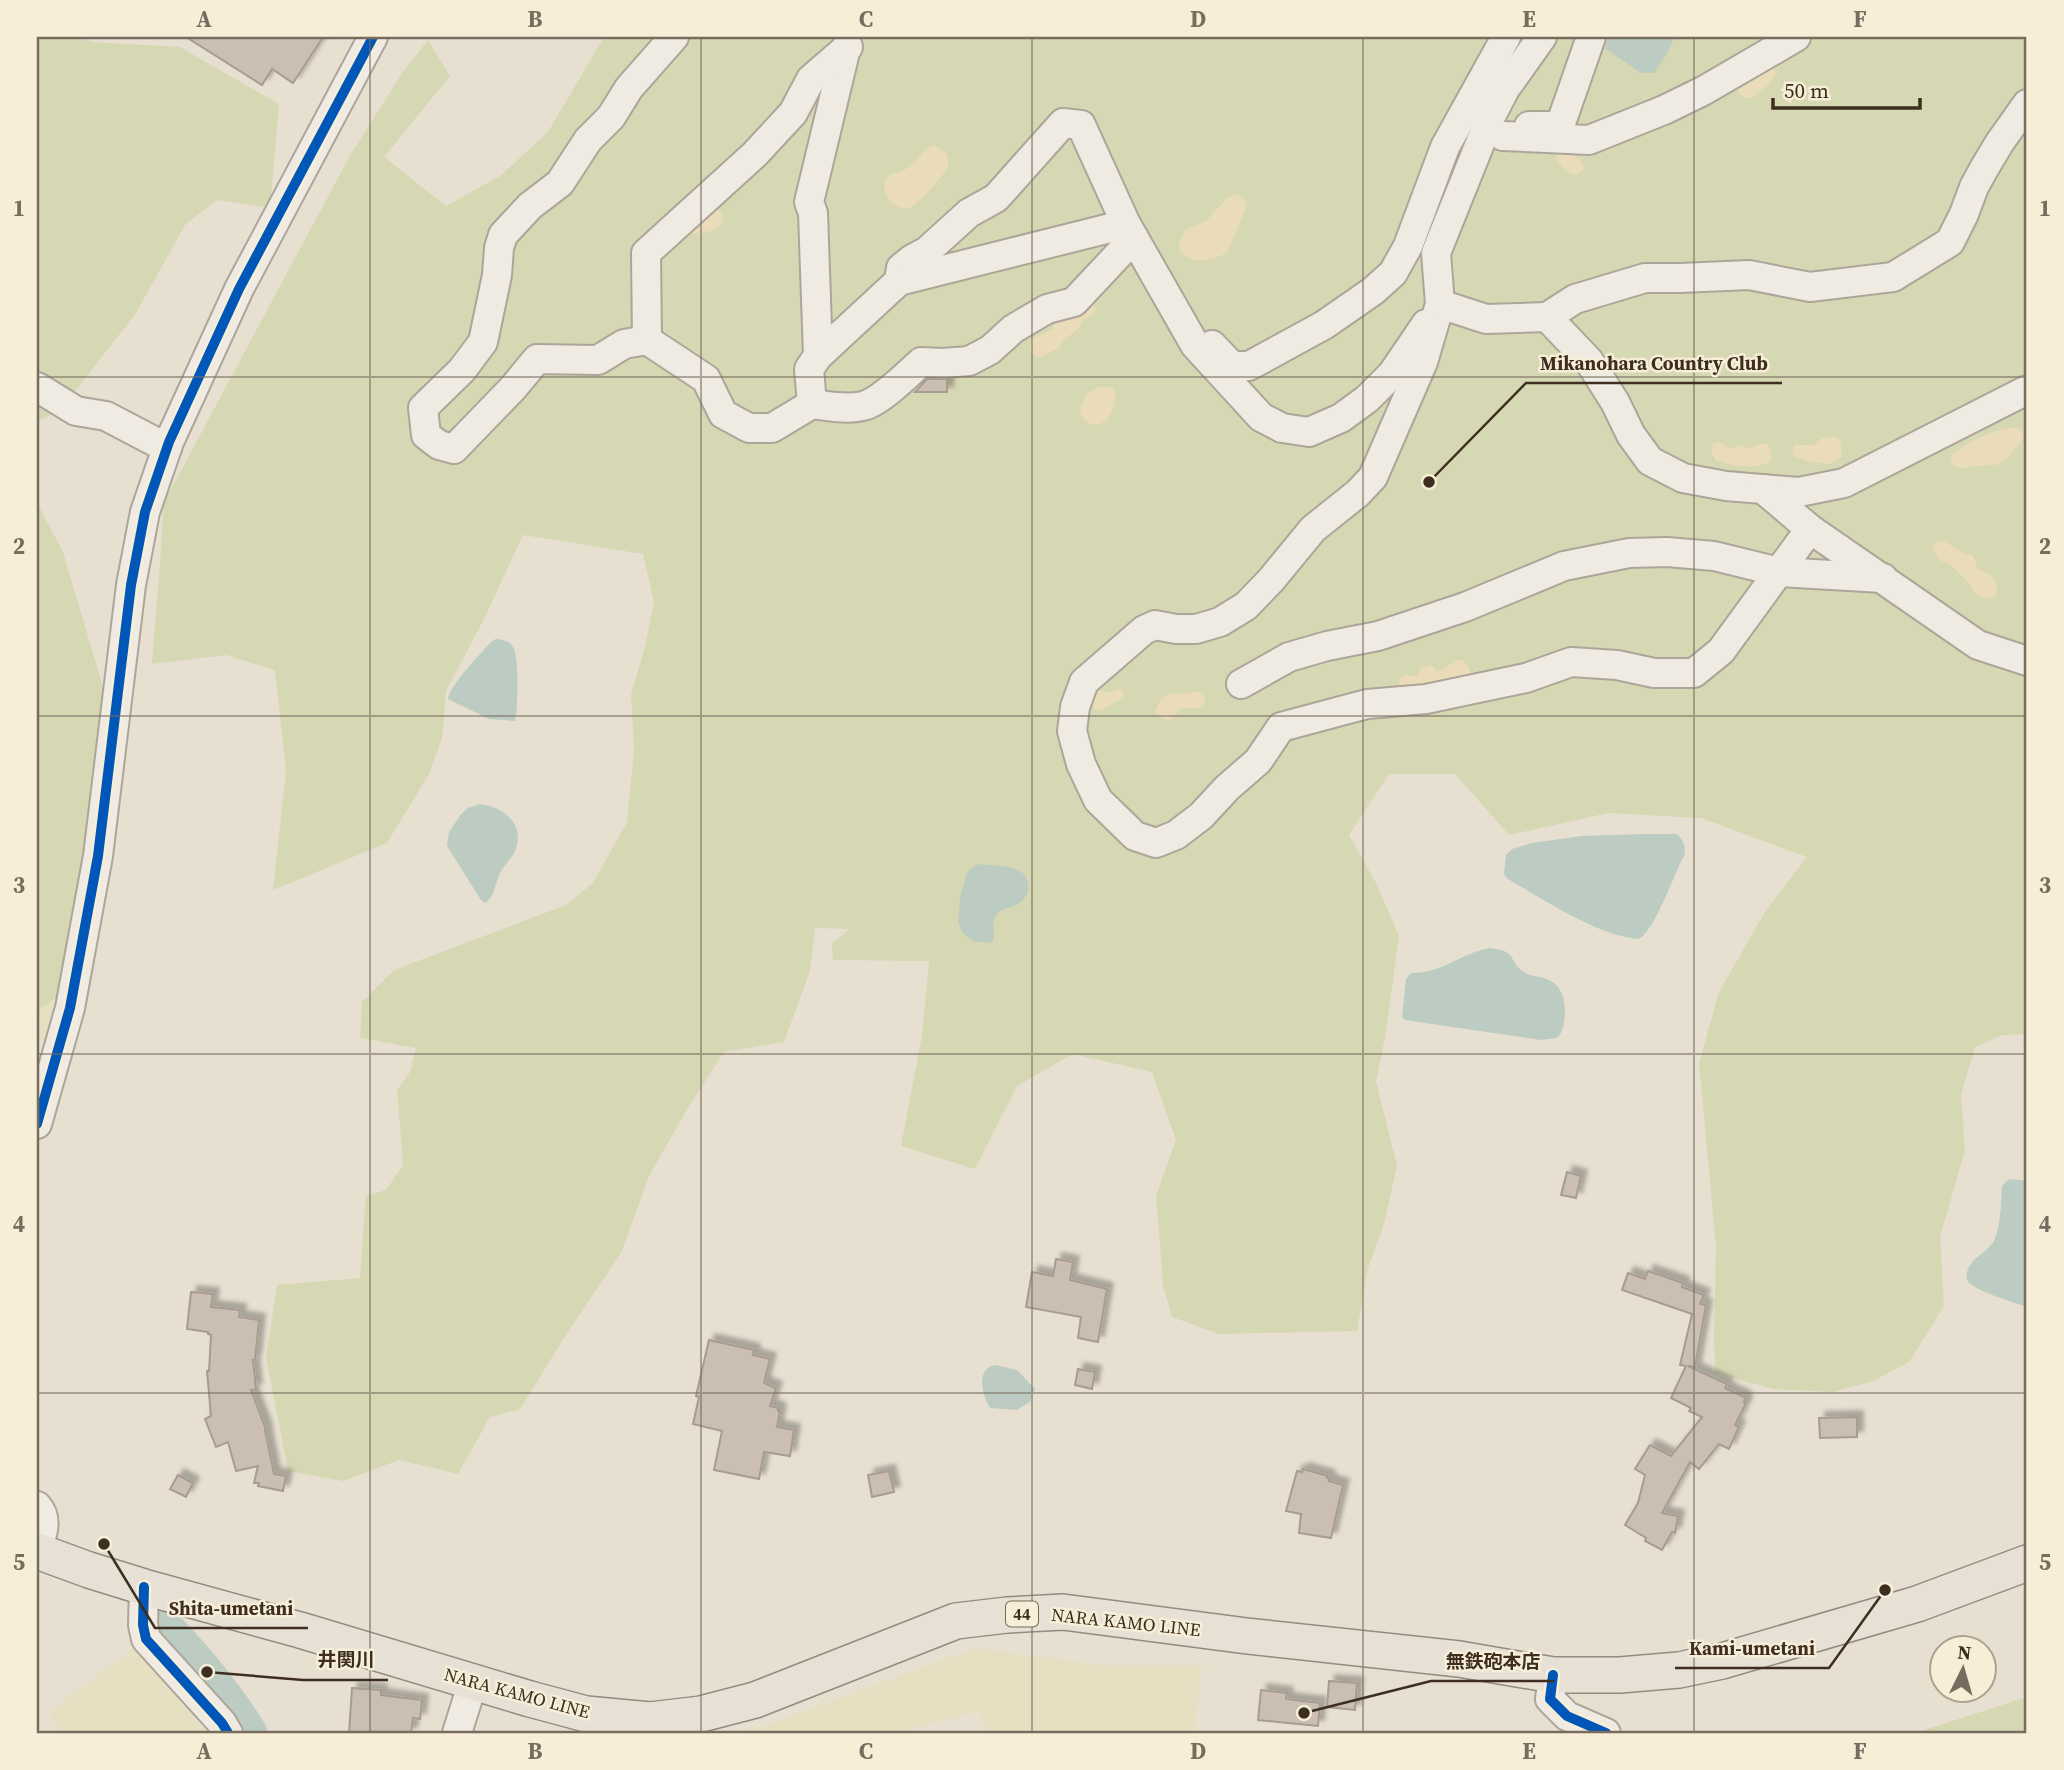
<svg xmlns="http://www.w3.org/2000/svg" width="2064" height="1770" viewBox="0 0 2064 1770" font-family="'Source Serif 4','Noto Sans JP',serif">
  <defs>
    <filter id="shadow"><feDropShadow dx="6" dy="-6" stdDeviation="2" flood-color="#0004"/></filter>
  </defs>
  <rect width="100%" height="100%" fill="#e7e0d1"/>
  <!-- farmland -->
  <g fill="#e6dfc2">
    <path d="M63,992L52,1036L37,1043V1012Z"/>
    <path d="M137,1646L206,1733H60L49,1712Z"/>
    <path d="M975,1648L1104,1665H1202L1194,1733H990L978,1712L897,1733H734L767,1725Z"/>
  </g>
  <!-- green -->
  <g fill="#d6d7b3">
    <path d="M37,37H79L92,42L180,47L279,104L270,208L217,200L185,225L136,313L60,411L37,421Z"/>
    <path d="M604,37H2027V1034L2003,1035L1975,1047L1961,1095L1965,1150L1940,1237L1944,1306L1909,1362L1871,1382L1832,1392L1773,1389L1715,1373L1714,1336L1716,1246L1699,1063L1719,992L1765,912L1807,857L1701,818L1608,813L1509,835L1455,774H1389L1349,835L1376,883L1399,936L1385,1038L1376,1081L1397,1166L1384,1224L1368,1268L1357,1331L1219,1334L1172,1317L1163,1285L1156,1196L1176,1140L1152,1072L1073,1054L1017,1086L975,1169L901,1146L922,1035L929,961L833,960L832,943L850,929L815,928L810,971L784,1042L724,1052L686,1111L649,1176L621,1253L562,1341L520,1409L490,1417L458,1474L399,1460L343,1481L288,1471L266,1357L277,1285L360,1278L366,1196L386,1190L403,1165L397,1090L410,1072L416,1048L360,1038L362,1002L394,970L566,905L593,883L627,822L634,750L631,695L645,647L654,602L643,554L523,535L485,617L446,691L442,738L429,774L387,843L273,890L286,770L275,670L226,655L152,664L162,535L163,504L352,152L403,72L428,40L450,76L384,157L446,206L500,176L548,132Z"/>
    <path d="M37,503L63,552L107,701L85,871L63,992L37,1012Z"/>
    <path d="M2027,1697V1733H1915Z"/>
  </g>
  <!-- sand -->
  <g fill="#eadcb9">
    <path d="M1772,62L1776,73L1770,84L1751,98H1745L1737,91L1735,81Z"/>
    <path d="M935,145L947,154C948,159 949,164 946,170C941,178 916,207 908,208C892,211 875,186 890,175C895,172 901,172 906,169C917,162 922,149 935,145Z"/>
    <path d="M1557,152L1572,153L1583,163V171L1576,175L1566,171L1555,158Z"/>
    <path d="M1235,194L1243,198L1247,205L1228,251C1220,259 1199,263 1188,258C1185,256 1182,252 1179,249V244L1185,230L1207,220L1226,199Z"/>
    <path d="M710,208L721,212C725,221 720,226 712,231L682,235Z"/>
    <path d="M1091,301L1096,309L1094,313L1083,320L1080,327L1062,342L1059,348L1040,357H1035C1029,351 1029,346 1032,339L1053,329L1056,317Z"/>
    <path d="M1100,387C1103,387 1107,386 1111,388C1124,394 1106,440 1085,420C1073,409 1087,389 1100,387Z"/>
    <path d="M2007,428H2018L2023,433C2023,444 2018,444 2013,452C2001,467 1996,465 1978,466C1966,466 1963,472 1952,464L1951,456C1967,442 1986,433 2007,428Z"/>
    <path d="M1828,437H1835L1840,441L1842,452L1841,457L1830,464L1811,462L1794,456L1792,451L1795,445H1813L1822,438Z"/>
    <path d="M1719,442L1731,449L1741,445L1750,449L1761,443L1767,444C1771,450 1773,455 1770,462C1755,470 1730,466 1715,460L1711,451L1713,443Z"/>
    <path d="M1937,541C1953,541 1954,553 1973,555L1978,569C1990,574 1996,578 1998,591L1994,597L1984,598L1974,593L1968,582L1950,564L1939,560L1932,546Z"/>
    <path d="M1456,660C1467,660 1471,667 1470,677L1403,691L1399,683V679L1404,675L1417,676L1421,668L1432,665L1436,671H1441Z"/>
    <path d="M1098,689L1105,693L1120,689L1123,691L1124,697L1101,710H1095L1089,703L1094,690Z"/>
    <path d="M1199,691L1206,696L1205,703L1198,708H1181L1171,720L1163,719L1155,713C1163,684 1178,698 1199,691Z"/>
  </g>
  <!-- water -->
  <g fill="#bcccc2">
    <path d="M1609,37H1674L1669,50L1654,73H1641L1605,48Z"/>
    <path d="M496,639C503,639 511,641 514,649C519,661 518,708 515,721L489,719L448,699C449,686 482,652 492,641Z"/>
    <path d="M480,804C506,807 528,827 513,855C509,861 503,867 500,873C495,883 495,897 485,903L481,900L447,846L449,832L461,814L468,808Z"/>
    <path d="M1645,834H1677C1684,841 1686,847 1684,856C1674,874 1655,930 1639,939C1598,936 1544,900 1508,879L1504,874L1506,855L1512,849L1532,843L1581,836Z"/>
    <path d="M980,864C995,866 1027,864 1028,884C1029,890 1026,896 1023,900C1016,908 1005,906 998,913C991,920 994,931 994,939L991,943L973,941L962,932L958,921L961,893L967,873L974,866Z"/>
    <path d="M1490,948C1519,951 1507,961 1524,972C1528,975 1534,976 1540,977C1559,981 1565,994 1565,1013C1564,1023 1564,1031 1557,1038L1541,1040L1405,1020L1402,1018L1406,979L1411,973C1441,974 1461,953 1490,948Z"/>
    <path d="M2009,1179L2027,1181V1307C2016,1303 1971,1290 1967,1280C1965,1275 1968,1268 1971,1264C1977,1255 1988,1251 1994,1241C2001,1224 2001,1203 2002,1186Z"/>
    <path d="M995,1365L1017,1370L1035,1389L1030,1402L1017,1410L990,1408C982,1395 975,1369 995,1365Z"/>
  </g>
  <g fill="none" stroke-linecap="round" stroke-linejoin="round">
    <!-- river -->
    <path stroke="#bcccc2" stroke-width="35" d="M158,1619C193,1654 224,1691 250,1733"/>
  </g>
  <!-- building -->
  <g fill="#cbbfb2" stroke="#a89c90" stroke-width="2" filter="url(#shadow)">
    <path d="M186,37H323L293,83L272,69L262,85Z"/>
    <path d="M927,379H947V392H915Z"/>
    <path d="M1567,1172L1581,1176L1576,1198L1561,1195Z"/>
    <path d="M1056,1259L1073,1262L1070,1280L1107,1289L1098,1342L1078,1338L1081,1317L1026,1307L1032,1272L1053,1276Z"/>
    <path d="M1648,1271L1683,1283L1682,1287L1704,1295L1700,1304L1706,1305L1695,1367L1688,1366L1727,1384L1725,1388L1746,1398L1744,1402L1746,1403L1735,1425L1739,1427L1729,1449L1719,1444L1699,1469L1690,1462L1662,1513L1678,1516L1675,1533L1672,1532L1662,1550L1645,1541L1646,1538L1625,1525L1638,1503L1645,1475L1635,1469L1650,1445L1671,1456L1702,1417L1689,1411L1691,1408L1671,1398L1686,1366L1680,1365L1692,1314L1622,1290L1628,1273L1645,1279Z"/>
    <path d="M191,1292L213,1294L211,1307L240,1310L239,1317L259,1320L255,1360H253L256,1389L251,1390L266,1430H265L274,1474L286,1476L283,1491L258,1486L259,1483H254L258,1466L236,1471L228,1442L216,1447L205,1419L211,1416L207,1371H209L211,1335L208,1334V1332L187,1329Z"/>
    <path d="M709,1340L754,1350L753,1355L770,1359L764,1383L776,1388L770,1406L778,1408V1411H780L777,1427L794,1430L790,1456L764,1452L759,1479L714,1470L722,1431L693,1424L699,1397L696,1396Z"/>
    <path d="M1078,1369L1095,1372L1092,1389L1075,1385Z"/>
    <path d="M1857,1417V1437L1820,1438L1819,1418Z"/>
    <path d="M1303,1469L1328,1476L1327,1478L1330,1479L1329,1481L1343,1485L1331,1538L1299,1533L1301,1514L1286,1511L1297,1471L1302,1472Z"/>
    <path d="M889,1471L894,1492L872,1497L868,1475Z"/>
    <path d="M178,1475L193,1483L186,1497L170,1489Z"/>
    <path d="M1329,1681L1357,1683L1355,1710L1327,1707Z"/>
    <path d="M352,1688L381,1690V1695L422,1700L420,1719L413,1718L411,1733H349Z"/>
    <path d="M1261,1690L1287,1693L1286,1699L1320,1703L1318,1726L1258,1720Z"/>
  </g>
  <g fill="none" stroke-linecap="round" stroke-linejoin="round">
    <defs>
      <g id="minor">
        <path d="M1542,37L1505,89L1491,116L1436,253L1440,304L1423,362L1373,477L1358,493L1313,529L1271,580L1246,606L1220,622L1196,629H1176L1155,625L1144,630L1084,682L1075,707L1072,731L1081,764L1098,800L1135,836L1156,843L1176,835L1201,816L1227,788L1258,761L1281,727L1367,704L1426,699L1526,678L1571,662L1617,665L1654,673H1694L1721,651L1810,529"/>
        <path d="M846,48L809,202L813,213L818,356L899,281L901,268L912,259L927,251L969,213L996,198L1063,123L1081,125L1126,224L1195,345L1261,417L1282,428L1309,432L1341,418L1367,399L1392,374L1426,324"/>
        <path d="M1529,126H1560L1591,37"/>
        <path d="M1503,136L1589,140L1664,110L1703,91L1796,37"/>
        <path d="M899,281L1126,224"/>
        <path d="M1440,304L1486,319L1547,317L1589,361L1615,402L1631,435L1650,461L1683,478L1726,486L1799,492L1844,483L2027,390"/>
        <path d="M1547,317L1575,299L1645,278H1680L1749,275L1810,287L1893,277L1950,242L1964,214L1974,187L1985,167L2000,142L2027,104"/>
        <path d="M647,340L624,344L598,360L537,359L513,388L454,449L439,445L426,435L423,408L462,370L483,342L497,275L499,248L503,235L530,206L560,183L588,140L611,117L629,88L674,37"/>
        <path d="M1212,345L1232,366H1249L1324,325L1373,291L1393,273L1408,246L1445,147L1506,37"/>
        <path d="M818,356L809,369L812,404L772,428H749L723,414L706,379L647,340L646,253L755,154L793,113L811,79L848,47"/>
        <path d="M37,387L76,411L106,416L167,448"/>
        <path d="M812,404C828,406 847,410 863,406C880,402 908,374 921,362L943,363L969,361L990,350L1013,329L1047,309L1074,302L1134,238"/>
        <path d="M1763,489L1810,529L1978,645L2027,661"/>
        <path d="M1241,684L1289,657L1327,646L1378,636L1465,607L1564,566L1629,553L1667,552L1714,556L1779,572L1883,578"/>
        <path d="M37,1124L70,1008L98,856L131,585L145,512L169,442L239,289L373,37"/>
        <path d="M37,1506C49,1519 42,1535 37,1551"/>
        <path d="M144,1587L143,1625L146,1639L222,1723L228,1733"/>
        <path d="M1553,1675L1550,1699L1567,1716L1606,1733"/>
        <path d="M457,1733L473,1682"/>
      </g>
      <path id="major" d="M37,1551L89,1570L144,1587L300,1630L530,1699L586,1714L650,1720L701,1714L755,1700L956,1621L1007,1615L1063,1612L1247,1636L1459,1659L1553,1675H1620L1679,1670L1722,1661L1917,1604L2027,1563"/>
    </defs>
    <!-- minor casing -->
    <use href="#minor" stroke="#ada599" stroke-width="32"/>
    <!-- major casing -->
    <use href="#major" stroke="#928b80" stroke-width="38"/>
    <!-- minor -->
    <use href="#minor" stroke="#efebe3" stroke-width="28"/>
    <!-- major -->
    <use href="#major" stroke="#e6e1d4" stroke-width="35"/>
    <defs>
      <g id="cycleway">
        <path d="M37,1124L70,1008L98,856L131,585L145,512L169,442L239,289L373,37"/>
        <path d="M144,1587L143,1625L146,1639L222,1723L228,1733"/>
        <path d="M1553,1675L1550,1699L1567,1716L1606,1733"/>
      </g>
    </defs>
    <!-- cycleway casing -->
    <use href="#cycleway" stroke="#f7eed8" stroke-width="15"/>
    <!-- cycleway -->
    <use href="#cycleway" stroke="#0057b8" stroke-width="10"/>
  </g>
  <!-- grid -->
  <path fill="none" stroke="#786c5e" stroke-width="2" stroke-opacity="0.55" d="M370,37V1733M701,37V1733M1032,37V1733M1363,37V1733M1694,37V1733M37,377H2027M37,716H2027M37,1054H2027M37,1393H2027"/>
  <g text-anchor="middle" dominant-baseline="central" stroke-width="5" stroke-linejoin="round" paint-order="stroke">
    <!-- shield labels -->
    <rect fill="#f7eed8" stroke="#756857" stroke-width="2" x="1006" y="1601.5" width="32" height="25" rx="5"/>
    <g font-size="16" font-weight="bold" fill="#3d2e20">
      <text x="1022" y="1614">44</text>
    </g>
    <!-- street labels -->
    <g font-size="18" fill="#3d2e20" stroke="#f7eed8">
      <text transform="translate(1126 1622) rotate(6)">NARA KAMO LINE</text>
      <text transform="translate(517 1693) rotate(15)">NARA KAMO LINE</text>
    </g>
  </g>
  <!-- callouts -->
  <path fill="none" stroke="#3d2e20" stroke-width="2.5" d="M1429 482L1526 383H1782M104 1544L155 1628H308M1885 1590L1829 1668H1675M207 1672L303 1680H388M1304 1713L1431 1681H1554"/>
  <g fill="#3d2e20" stroke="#f7eed8" stroke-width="2.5">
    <circle cx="1429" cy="482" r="7"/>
    <circle cx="104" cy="1544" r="7"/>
    <circle cx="1885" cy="1590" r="7"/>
    <circle cx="207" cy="1672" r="7"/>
    <circle cx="1304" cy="1713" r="7"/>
  </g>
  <g font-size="19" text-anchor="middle" font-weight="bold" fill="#3d2e20" stroke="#f7eed8" stroke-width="5" stroke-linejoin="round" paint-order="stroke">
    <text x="1654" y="370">Mikanohara Country Club</text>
    <text x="231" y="1615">Shita-umetani</text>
    <text x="1752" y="1655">Kami-umetani</text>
    <text x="346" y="1666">井関川</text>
    <text x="1493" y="1668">無鉄砲本店</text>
  </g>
  <!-- border -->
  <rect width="2064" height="1770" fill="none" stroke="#f7eed8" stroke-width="77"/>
  <!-- north arrow -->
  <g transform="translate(1963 1669) rotate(5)"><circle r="33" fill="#f7eed8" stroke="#ada18e" stroke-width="2"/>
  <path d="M0-5L12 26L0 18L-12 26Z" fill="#786c5e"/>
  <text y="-10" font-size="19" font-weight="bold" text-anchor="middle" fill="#3d2e20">N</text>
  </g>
  <!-- scale -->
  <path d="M1773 98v10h147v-10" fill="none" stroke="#3d2e20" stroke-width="3.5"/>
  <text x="1784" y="98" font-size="21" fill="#3d2e20" stroke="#f7eed8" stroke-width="5" paint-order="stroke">50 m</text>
  <rect x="38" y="38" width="1987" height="1694" fill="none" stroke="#786c5e" stroke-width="2.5"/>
  <g font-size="23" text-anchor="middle" font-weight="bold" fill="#786c5e">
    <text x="204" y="27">A</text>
    <text x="535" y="27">B</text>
    <text x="866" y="27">C</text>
    <text x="1198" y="27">D</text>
    <text x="1529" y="27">E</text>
    <text x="1860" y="27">F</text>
    <text x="19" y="216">1</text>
    <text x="2045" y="216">1</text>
    <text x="19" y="554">2</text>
    <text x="2045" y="554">2</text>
    <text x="19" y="893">3</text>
    <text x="2045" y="893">3</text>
    <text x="19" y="1232">4</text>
    <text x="2045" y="1232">4</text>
    <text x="19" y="1570">5</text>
    <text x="2045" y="1570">5</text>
    <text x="204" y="1759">A</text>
    <text x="535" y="1759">B</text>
    <text x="866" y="1759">C</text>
    <text x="1198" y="1759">D</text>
    <text x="1529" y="1759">E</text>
    <text x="1860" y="1759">F</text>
  </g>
</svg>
